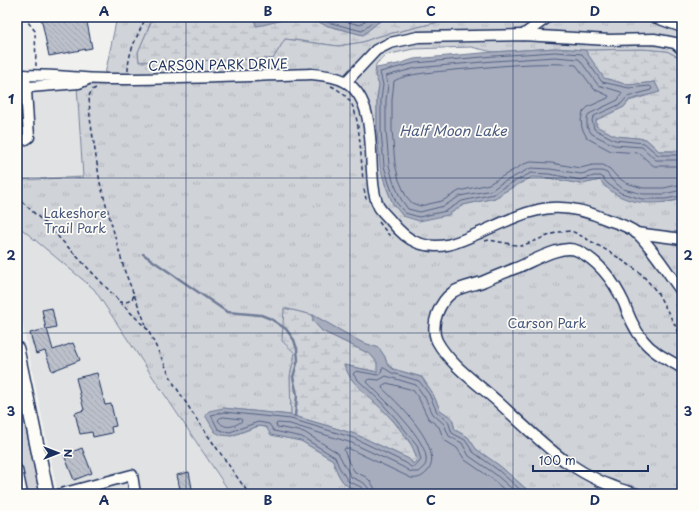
<svg xmlns="http://www.w3.org/2000/svg" width="699" height="511" viewBox="0 0 699 511" font-family="'Playpen Sans',sans-serif">
  <defs>
    <pattern id="wetland-marsh" width="20" height="14" patternUnits="userSpaceOnUse"><rect width="20" height="14" fill="#d0d3d8"/><path d="M1 5h8M5 5V1M11 12h8M15 12V8" fill="none" stroke="#b2b5bc"/></pattern>
    <pattern id="park-tufts" width="24" height="20" patternUnits="userSpaceOnUse"><rect width="24" height="20" fill="#d0d3d8"/><path d="M3 7l-1-3M5 7V3M7 7l1-3M15 17l-1-3M17 17v-4M19 17l1-3" fill="none" stroke="#b2b5bc"/></pattern>
    <pattern id="building-back-hatch" width="6" height="6" patternUnits="userSpaceOnUse"><rect width="6" height="6" fill="#bbc0ca"/><path d="M-1 5l2 2M0 0l6 6M5-1l2 2" fill="none" stroke="#a0a5b0"/></pattern>
  </defs>
  <rect width="100%" height="100%" fill="#f0f0ee"/>
  <filter id="ink" filterUnits="userSpaceOnUse"><feTurbulence type="fractalNoise" baseFrequency=".025" numOctaves="2"/><feDisplacementMap in="SourceGraphic" scale="8" xChannelSelector="R" yChannelSelector="G"/><feConvolveMatrix kernelMatrix="1 2 1 2 8 2 1 2 1" color-interpolation-filters="sRGB"/></filter>
  <g filter="url(#ink)">
    <!-- built -->
    <g fill="#e0e2e3">
      <path d="M77,86L83,177L24,180L17,176V92Z"/>
      <path d="M17,225L94,289L230,494H58L17,297Z"/>
    </g>
    <!-- grass -->
    <path fill="#d0d3d8" stroke="#76819b" d="M17,387L40,494H17Z"/>
    <!-- wetland -->
    <g fill="url(#wetland-marsh)" stroke="#76819b">
      <path d="M153,17H258L255,19L279,20L294,17H308L325,25L363,35L377,23L388,17H480L435,23L376,37L363,42L338,46L285,39L273,59L139,62L138,52Z"/>
      <path d="M643,49L667,51L682,59V151H659L646,139L616,136L596,127V120L624,107L629,101L659,92L655,82L629,85L603,78L585,50Z"/>
      <path d="M126,230L284,308L313,315V321L322,331L370,354L377,362L378,372L344,365L352,380L377,403L394,422L413,447L417,460L414,464L409,459L355,434L291,415L290,376L295,353Z"/>
    </g>
    <!-- park -->
    <path fill="url(#park-tufts)" stroke="#76819b" d="M117,17H153L138,52L139,62L273,59L285,39L338,46L363,42L376,37L435,23L480,17H668L682,24V59L667,51L643,49L585,50L555,48L493,52L471,47L413,49L386,55L376,64L375,75L379,85L377,99V130L385,184L393,204L403,216L448,215L463,205L495,198L504,192L532,177L549,178L581,184L601,180L605,187L665,203L682,199V494H532L500,466L476,449L468,437L455,430L452,418L440,410L432,392L422,377L393,369L387,364L385,357L379,348L361,342L313,315L284,308L282,341L295,353L290,376L291,415L223,408L231,436L259,426L266,427L272,435L301,441L333,460C335,468 339,478 345,484C350,489 357,487 361,494H231L94,289L17,225V176L24,180L83,177L77,86L103,84Z"/>
    <!-- water -->
    <g fill="#a7adbd" stroke="#6f7b97">
      <path d="M258,17H294L263,25L256,26L255,19Z"/>
      <path d="M309,17H388L377,23L363,35L325,25Z"/>
      <path d="M555,48L585,50L604,78L629,85L655,82L660,92L629,100L624,107L596,120V126L616,136L646,139L659,151H682V199C653,206 620,206 600,180L581,184L549,178L532,177L504,192L495,198L463,205L448,215L419,221L403,216L393,204L385,184L380,166L377,130V99L379,85L375,75L376,68L398,64L414,59L493,52Z"/>
      <path d="M313,315L361,342L379,348L385,357L387,364L393,369L421,377L432,392L440,410L452,418L455,430L468,437L476,449L500,466L532,494H361C357,487 350,489 345,484C339,478 335,468 333,460L301,441L271,435L266,427L258,426L231,436L221,435L215,432L205,415L209,411L223,408L291,415L355,434L409,459L413,464L417,460C409,427 375,406 353,381C349,377 347,370 344,365L377,372V362L370,354L322,331L313,321Z"/>
    </g>
    <g fill="none" stroke-linecap="round" stroke-linejoin="round">
      <!-- shore -->
      <g stroke="#536184" stroke-width="1">
        <path d="M317,17L327,22L362,31L379,17"/>
        <path d="M329,17L360,25L370,17"/>
        <path d="M682,155H658L644,143L615,140L594,129L592,120L594,116L621,104L627,97L651,90L652,88L650,86L629,88L602,82L582,54L555,52L494,56L415,63L380,72L383,85L381,100V130L384,166L389,183L396,202L405,213L419,217L446,211L462,201L494,194L502,188L531,173L549,174L581,180L594,176H601L608,184L621,193L642,199H665L682,196"/>
        <path d="M682,160H656L642,147L614,145L592,134L587,127V119L589,114L618,100L622,93L621,92L598,85L579,59L555,57L494,61L416,68L386,76L388,85L386,100V130L389,165L393,181L401,199L408,209L420,212L444,206L460,196L492,190L500,184L531,168L550,169L581,174L593,171H602L607,173L612,180L623,189L643,194H664L682,190"/>
        <path d="M682,166H654L649,162L639,153L611,151L587,138L582,128L581,120L583,112L588,107L608,98L609,96L594,89L576,65C535,61 494,67 454,70C438,72 407,73 394,81L392,100V130L395,164L399,180L406,196L412,203L420,206L442,201L459,191L489,184L524,164L531,162L551,163L580,168L593,165H603L610,169L616,176L626,183L643,188H664L682,184"/>
        <path d="M224,417L241,419L242,421C234,427 224,430 218,420L220,418Z"/>
        <path d="M364,494L361,487L348,481L339,467L335,457L302,437L274,431L269,424L258,422L230,432L223,431L218,429L211,415L224,412L291,419L354,438L406,463L411,467H415L421,460L417,445L397,420L380,401L356,378L353,374L356,371L378,375L381,373L382,368H384L392,373L419,381L429,394L437,412L448,421L452,433L465,440L473,452L498,470L525,494"/>
        <path d="M369,494V489L364,483L351,477L338,453L304,432L277,427L276,424L278,423L290,424L352,443L403,467L411,472H418C421,469 425,467 426,463C431,441 381,397 367,382L369,379L379,380L386,376L416,385L424,396L433,414L444,424L449,436L462,443L469,456L495,474L518,494"/>
        <path d="M375,494L374,487L370,481L366,477L355,472L349,463L344,450L345,448L350,449L411,478C418,479 422,477 427,472C447,450 397,402 382,388L383,385L387,383L413,390L419,399L428,418L439,427L444,440L457,448L465,460L491,478L509,494"/>
      </g>
      <!-- stream -->
      <path stroke="#6f7b97" stroke-width="2.5" d="M143,254L227,312L261,315L271,319L286,329L294,340L297,349L298,360L293,377L297,395L295,416"/>
    </g>
    <!-- building -->
    <g fill="url(#building-back-hatch)" stroke="#1b2f5e">
      <path d="M41,17H86L92,48L49,56Z"/>
      <path d="M21,112L22,126L17,127V113Z"/>
      <path d="M52,308L56,327L47,329L53,350L73,343L80,360L52,371L45,351L36,354L30,333L46,329L42,310Z"/>
      <path d="M97,373L105,405L111,404L116,426L111,427L112,433L93,437L92,432L80,434L75,413L84,410L76,378Z"/>
      <path d="M82,448L92,473L74,480L64,455Z"/>
      <path d="M189,472L193,494H181L177,475Z"/>
    </g>
    <g fill="none" stroke-linecap="round" stroke-linejoin="round">
      <defs>
        <g id="minor">
          <path d="M654,17L682,27"/>
          <path d="M523,35L548,17"/>
          <path d="M17,76C47,73 75,79 105,79C173,79 242,76 311,74C322,75 335,76 346,82C373,99 370,143 372,171C373,183 373,196 379,207C382,212 387,216 391,221C398,230 407,239 418,243C440,251 459,242 479,233C529,211 553,196 608,220C618,223 630,227 638,234C654,250 668,273 682,292"/>
          <path d="M346,82L376,50L390,43L418,37L523,35L609,40L654,39L675,43L682,49"/>
          <path d="M17,88L79,83L86,80"/>
          <path d="M17,141L26,139L29,137L25,75"/>
          <path d="M636,233L682,239"/>
          <path d="M17,470L22,494"/>
          <path d="M61,494L132,475L135,494"/>
          <path d="M637,494C612,488 587,476 565,461C541,443 519,421 497,401C477,383 450,365 437,341C433,333 434,322 437,314C440,306 446,297 453,292C461,287 473,285 482,282C493,277 504,273 516,268C532,262 562,243 578,251C599,261 614,282 624,303C629,316 634,329 643,340C653,353 669,360 682,368"/>
        </g>
        <path id="major" d="M17,349L47,494"/>
      </defs>
      <!-- minor casing -->
      <use href="#minor" stroke="#1b2f5e" stroke-width="13"/>
      <!-- major casing -->
      <use href="#major" stroke="#1b2f5e" stroke-width="16"/>
      <!-- path -->
      <g stroke="#1b2f5e" stroke-width="1.5" stroke-dasharray="4 3" stroke-linecap="butt">
        <path d="M24,17L35,31L36,66"/>
        <path d="M128,71C128,51 138,35 146,17"/>
        <path d="M331,86C340,90 348,97 352,105C360,120 361,161 363,180"/>
        <path d="M96,88L92,90L89,96L90,118L100,183L125,272L148,330"/>
        <path d="M364,189L366,199"/>
        <path d="M17,197L48,226L123,305L148,330L174,384L197,420L249,494"/>
        <path d="M379,222L388,234L393,238"/>
        <path d="M485,241L489,240L521,246L558,232L571,231L578,234L613,254L638,271L645,278L657,292L682,338"/>
        <path d="M119,302C125,303 132,302 134,295"/>
      </g>
      <!-- minor -->
      <use href="#minor" stroke="#fdfcf7" stroke-width="10"/>
      <!-- major -->
      <use href="#major" stroke="#fdfcf7" stroke-width="13"/>
    </g>
  </g>
  <!-- grid -->
  <path fill="none" stroke="#1b2f5e" stroke-width="1" stroke-opacity="0.55" d="M186,17V494M350,17V494M513,17V494M17,178H682M17,333H682"/>
  <g text-anchor="middle" dominant-baseline="central" stroke-width="3.5" stroke-linejoin="round" paint-order="stroke">
    <!-- street labels -->
    <g font-size="13" fill="#1b2f5e" stroke="#fdfcf7">
      <text transform="translate(218 64) rotate(-1)">CARSON PARK DRIVE</text>
    </g>
    <!-- park labels -->
    <g font-size="13" fill="#48587c" stroke="#fdfcf7">
      <text x="75" y="212">Lakeshore<tspan x="75" dy="15">Trail Park</tspan></text>
      <text x="547" y="322">Carson Park</text>
    </g>
    <!-- water labels -->
    <g font-size="14" font-style="italic" fill="#4c5b7f" stroke="#fdfcf7">
      <text x="453" y="130">Half Moon Lake</text>
    </g>
  </g>
  <!-- margin -->
  <rect width="699" height="511" fill="none" stroke="#fdfcf7" stroke-width="44"/>
  <!-- north arrow -->
  <g transform="translate(58 453) rotate(90)" stroke="#fdfcf7" stroke-width="3" paint-order="stroke">
  <path d="M0-3L7 15L0 10L-7 15Z" fill="#1b2f5e"/>
  <text y="-6" font-size="11" font-weight="bold" text-anchor="middle" fill="#1b2f5e">N</text>
  </g>
  <!-- scale -->
  <path d="M533 465v6h115v-6" fill="none" stroke="#1b2f5e" stroke-width="2"/>
  <text x="539" y="465" font-size="12" fill="#1b2f5e" stroke="#fdfcf7" stroke-width="3" paint-order="stroke">100 m</text>
  <rect x="22" y="22" width="655" height="467" fill="none" stroke="#1b2f5e" stroke-width="1.5"/>
  <g font-size="13" text-anchor="middle" font-weight="bold" fill="#1b2f5e">
    <text x="104" y="16">A</text>
    <text x="268" y="16">B</text>
    <text x="431" y="16">C</text>
    <text x="595" y="16">D</text>
    <text x="11" y="104">1</text>
    <text x="688" y="104">1</text>
    <text x="11" y="260">2</text>
    <text x="688" y="260">2</text>
    <text x="11" y="416">3</text>
    <text x="688" y="416">3</text>
    <text x="104" y="505">A</text>
    <text x="268" y="505">B</text>
    <text x="431" y="505">C</text>
    <text x="595" y="505">D</text>
  </g>
</svg>
